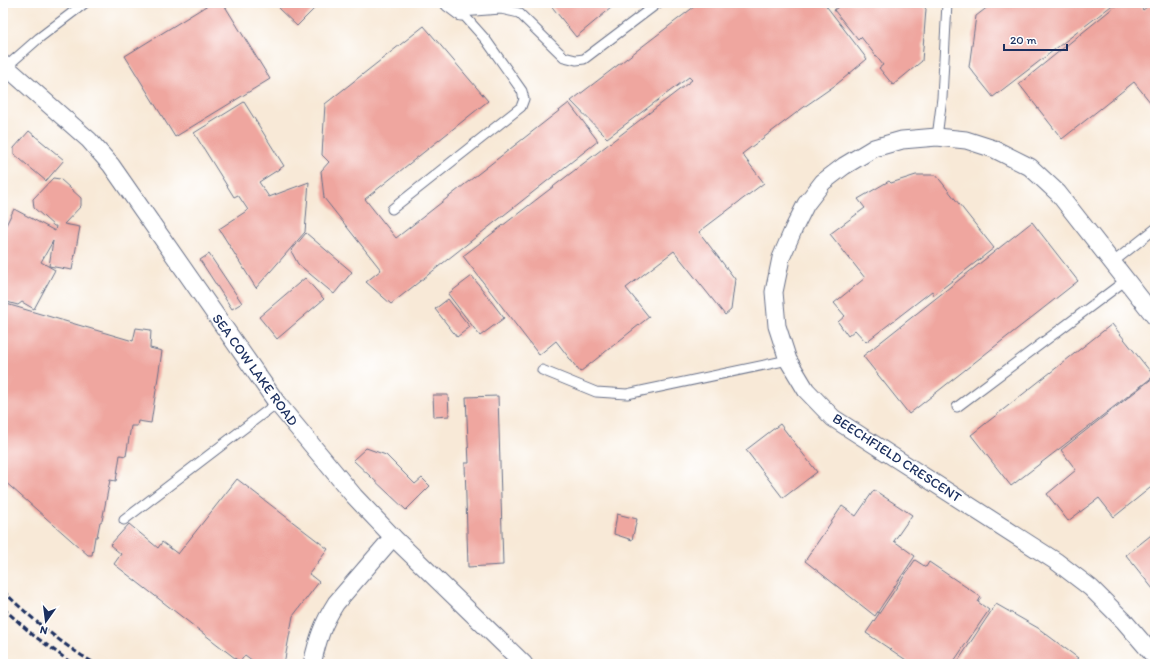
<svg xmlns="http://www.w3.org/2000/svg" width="1158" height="667" viewBox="0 0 1158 667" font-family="Itim,sans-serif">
  <rect width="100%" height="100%" fill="#fff"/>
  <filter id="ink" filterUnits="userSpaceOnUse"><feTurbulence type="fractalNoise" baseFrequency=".025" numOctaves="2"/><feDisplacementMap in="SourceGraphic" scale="8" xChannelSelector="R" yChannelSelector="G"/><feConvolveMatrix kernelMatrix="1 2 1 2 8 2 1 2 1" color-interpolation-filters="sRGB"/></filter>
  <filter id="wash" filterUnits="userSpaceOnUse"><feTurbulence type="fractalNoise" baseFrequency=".012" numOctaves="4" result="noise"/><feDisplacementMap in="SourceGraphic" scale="16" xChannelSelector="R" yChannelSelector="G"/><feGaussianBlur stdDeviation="0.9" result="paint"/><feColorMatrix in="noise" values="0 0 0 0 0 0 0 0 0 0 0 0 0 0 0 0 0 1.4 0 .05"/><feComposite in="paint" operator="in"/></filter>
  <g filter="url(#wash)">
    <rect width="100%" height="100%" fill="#f8e9d7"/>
    <g id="blocks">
      <!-- building -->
      <g fill="#efa69f">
        <path d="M211,3H223L270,79L175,137L125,56Z"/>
        <path d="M285,3H320L297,26L279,9Z"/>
        <path d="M549,3H617L576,37Z"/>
        <path d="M699,3H824L867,59L837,84L804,107L742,154L764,183L699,232L735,279L731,310L725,315L674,251L626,288L649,317L580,372L556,341L539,355L463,256L692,80L689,77L607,138L571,101Z"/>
        <path d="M835,3H921L926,9L922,61L893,85L879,68L883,65L861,37L858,40L834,10L838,7Z"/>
        <path d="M993,3H1115L993,97L969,67L976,16Z"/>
        <path d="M1119,3H1138L1143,10L1152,3H1155V108L1134,82L1062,139L1019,84Z"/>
        <path d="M424,26L488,101L365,199L396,238L569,103L598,141L391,304L366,282L381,270L324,198L321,171L329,162L322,155L325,104Z"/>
        <path d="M244,102L284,166L259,182L269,197L309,182L305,232L256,288L219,229L248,210L238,195L234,197L194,133Z"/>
        <path d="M29,131L64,160L46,181L14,154V148Z"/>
        <path d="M916,175H936L994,248L934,295L932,291L866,342L855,330L848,336L838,322L845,316L834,303L865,278L830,234L865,208L858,199L889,181L891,183Z"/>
        <path d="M53,178L60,179L81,198V206L64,224L80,227L72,270L49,266L53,241L41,262L55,270L34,309L22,302L18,305L3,301V231L14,209L55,231L56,226H54L34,208L33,199Z"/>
        <path d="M1032,222L1078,281L909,414L863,356Z"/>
        <path d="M306,233L352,272L334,294L298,264L291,251Z"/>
        <path d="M209,254L242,303L232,309L200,260Z"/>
        <path d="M472,276L504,318L480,336L448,294Z"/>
        <path d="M305,278L324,299L277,339L259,317Z"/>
        <path d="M448,299L470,327L457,337L435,309Z"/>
        <path d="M3,303L133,341L136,328L151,330L150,348L162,351L151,423L138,421L137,426H131L126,456L120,455L116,481L110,480L102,521L100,522L97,537H95L92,555H88L3,480Z"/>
        <path d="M1112,324L1154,376L1011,486L971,435Z"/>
        <path d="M1154,377L1155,379V484L1114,517L1099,498L1068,521L1047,494L1076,470L1061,450Z"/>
        <path d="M433,395H448L449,416L434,417Z"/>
        <path d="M498,396L503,565L468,567L465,463H469L466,397Z"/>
        <path d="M780,424L817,472L783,498L746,450Z"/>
        <path d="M366,448L386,455L415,484L422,478L430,486L406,510L353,460Z"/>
        <path d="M237,479L328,549L309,574L319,582L293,616L284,664H257L245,655L240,662L114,564L121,554L110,545L129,524L158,548L162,542L178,554Z"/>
        <path d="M874,490L912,515L894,541L915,556L875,616L805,561L842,506L856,516Z"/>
        <path d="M617,514L637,519L632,540L614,534Z"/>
        <path d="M1155,532V587L1153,589L1126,555Z"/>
        <path d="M915,560L926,567L929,562L981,597L978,602L989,610L952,664H912L866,633Z"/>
        <path d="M996,604L1038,628L1078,658L1071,664H956Z"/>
      </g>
    </g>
  </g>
  <g filter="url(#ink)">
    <use href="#blocks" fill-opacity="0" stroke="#687088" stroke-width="1"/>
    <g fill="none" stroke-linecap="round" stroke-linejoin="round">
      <defs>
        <g id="lane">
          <path d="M461,12L501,9L519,13L564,57L576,60L584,59L658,3"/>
          <path d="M6,67L39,38L85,3"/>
          <path d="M937,137L942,98L947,3"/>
          <path d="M392,209L521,107L524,99L522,91L486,40L461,12"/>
          <path d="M1112,263L1155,229"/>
          <path d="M542,370L596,392L627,394L788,360"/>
          <path d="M957,407L1126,280"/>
          <path d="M124,520L277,403"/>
        </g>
        <g id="street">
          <path d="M449,3L461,12"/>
          <path d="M3,64L89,140L111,165L277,403L354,496L393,537L524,664"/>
          <path d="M1155,317L1058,193L1030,167L994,149L966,140L937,137L902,140L874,148L844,166L823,182L806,204L794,228L781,258L774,292L777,326L788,360L806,390L833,418L1057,562L1091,588L1124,621L1155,657"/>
          <path d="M312,664C318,639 322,625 336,603L393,537"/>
        </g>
      </defs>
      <!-- lane casing -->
      <use href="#lane" stroke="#687088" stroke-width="11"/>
      <!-- street casing -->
      <use href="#street" stroke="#687088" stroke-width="19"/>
      <!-- lane -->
      <use href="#lane" stroke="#fff" stroke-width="9"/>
      <!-- street -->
      <use href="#street" stroke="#fff" stroke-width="17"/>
      <!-- rail -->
      <g stroke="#1b2f5e" stroke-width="3" stroke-dasharray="6 3" stroke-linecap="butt">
        <path d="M3,591C31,618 62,645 96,664"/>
        <path d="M3,608L33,635L73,664"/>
      </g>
    </g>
  </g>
  <g text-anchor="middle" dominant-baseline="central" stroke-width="3" stroke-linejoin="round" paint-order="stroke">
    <!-- street labels -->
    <g font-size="14" fill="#1b2f5e" stroke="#fff">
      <text transform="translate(255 370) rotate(54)">SEA COW LAKE ROAD</text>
      <text transform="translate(897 458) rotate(33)">BEECHFIELD CRESCENT</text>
    </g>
  </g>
  <!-- margin -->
  <rect width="1158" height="667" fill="none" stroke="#fff" stroke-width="16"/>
  <!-- north arrow -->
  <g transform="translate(46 621) rotate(194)" stroke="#ffffff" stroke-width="3" paint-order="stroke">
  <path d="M0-3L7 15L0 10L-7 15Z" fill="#1b2f5e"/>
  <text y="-6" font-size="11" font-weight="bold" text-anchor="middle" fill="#1b2f5e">N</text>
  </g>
  <!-- scale -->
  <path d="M1004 44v6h63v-6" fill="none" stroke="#1b2f5e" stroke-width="2"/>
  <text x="1010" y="44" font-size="12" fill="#1b2f5e" stroke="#ffffff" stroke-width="3" paint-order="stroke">20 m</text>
</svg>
